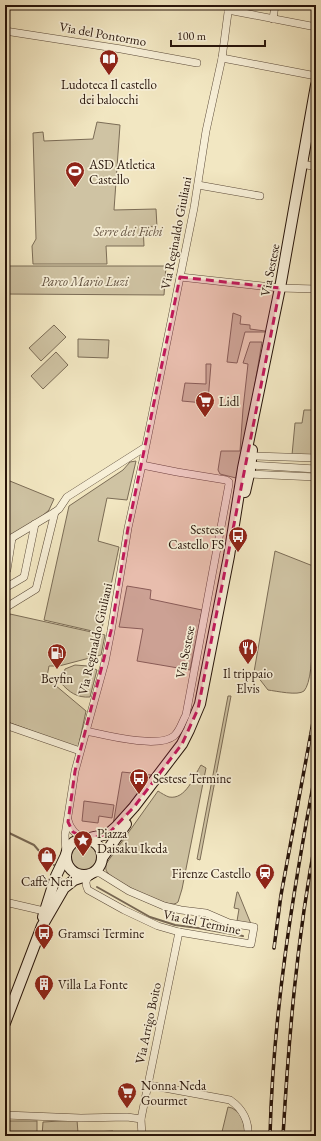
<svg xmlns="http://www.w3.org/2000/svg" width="321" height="1141" viewBox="0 0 321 1141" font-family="'EB Garamond',serif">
  <rect width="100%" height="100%" fill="#f2e7c2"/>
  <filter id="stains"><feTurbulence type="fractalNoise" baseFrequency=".005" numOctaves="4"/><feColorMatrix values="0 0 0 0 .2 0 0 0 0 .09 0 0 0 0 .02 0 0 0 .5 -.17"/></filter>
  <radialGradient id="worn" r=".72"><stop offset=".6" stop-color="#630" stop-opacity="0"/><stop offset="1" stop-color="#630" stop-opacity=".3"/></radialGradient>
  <!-- green -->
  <g fill="#cfc3a3" stroke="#7b6c56">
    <path d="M97,122L120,125L114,210L156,209L157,227L143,226L144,246H106L107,264H33L32,246L36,239L33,133L43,132L44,141L93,139Z"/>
    <path d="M5,266H166L164,295L5,294Z"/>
    <path d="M233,313L241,316L240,324L250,325V329L265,331V332H245L237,363L227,362Z"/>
    <path d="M54,325L66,337L41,361L29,348Z"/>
    <path d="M78,339L109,340L108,358L78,357Z"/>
    <path d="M250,342H262L243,455L236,478L220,474L218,470L221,451H240L243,409L248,364L243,363Z"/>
    <path d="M56,352L68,365L43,389L31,376Z"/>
    <path d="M206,364H211L208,401H204V403L182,401L185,383L206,384Z"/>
    <path d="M304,410H316V456L292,455L295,423H302Z"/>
    <path d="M136,461L127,500L107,498L98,541L119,547L101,633L44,620L69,506L123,470L130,462Z"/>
    <path d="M5,479L54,499L49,510L5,549Z"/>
    <path d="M275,551L313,566C312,588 317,677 304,691C298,696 276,691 268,690L254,672Z"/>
    <path d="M127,586L151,590L150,599L202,610L190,670L137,661L143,629L119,627Z"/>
    <path d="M10,614L105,635L101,655L59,666H49L46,682L55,685L86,711L78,748L5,721V634Z"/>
    <path d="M75,665L88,666L97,670L90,697C77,698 69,692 61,683L65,669Z"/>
    <path d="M228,696H231L200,860L197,859Z"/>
    <path d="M201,765L206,768L182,889L178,902C175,904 175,904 172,904C160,904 116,882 108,873C105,870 106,868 106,864L158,791C161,793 166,796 169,797C186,800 194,776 201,765Z"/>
    <path d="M122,772L152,775L113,825Z"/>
    <path d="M84,801L114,805L112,818L99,816L98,823L82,821Z"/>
    <circle cx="83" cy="856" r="15"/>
    <path d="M237,892H238L251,924L237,921L239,909L234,908Z"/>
    <path d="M228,1107L232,1108L241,1114L247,1136H221Z"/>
    <path d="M77,1120L78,1133L113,1131V1136H42L43,1122Z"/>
    <rect x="5" y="1121" width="32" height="15"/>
  </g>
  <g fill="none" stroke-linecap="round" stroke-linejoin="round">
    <!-- stream -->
    <g stroke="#776753" stroke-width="2">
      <path d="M5,831L34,845L46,859L54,865"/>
      <path d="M97,887L150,917L175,925L198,928L243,936"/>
    </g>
    <defs>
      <g id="minor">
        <path d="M228,10L316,27"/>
        <path d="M273,19L275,5"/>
        <path d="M5,31L121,49L197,63"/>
        <path d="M222,58L316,76"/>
        <path d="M304,160L303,164L316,167"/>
        <path d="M198,185L260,196"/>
        <path d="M180,277L280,288L316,289"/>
        <path d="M252,456L316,458"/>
        <path d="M249,469L251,465L316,469"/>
        <path d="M249,472V474L316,477"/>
        <path d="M5,542L55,512L59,509L67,497L144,448"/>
        <path d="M5,571L7,570L12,538"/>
        <path d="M5,588L24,577L35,524"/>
        <path d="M5,608L36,589L55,512"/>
        <path d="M5,725L80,751"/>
        <path d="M86,731C105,735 158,749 174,736C180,731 182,722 186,715L229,484V482L226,480L177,472L142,465"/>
        <path d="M68,820C70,830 76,835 85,839"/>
        <path d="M66,855L65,835L75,771L105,662L111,631L128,528L142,465L194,208L206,131L222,58L229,5"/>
        <path d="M91,874C85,879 85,884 88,890L124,910L158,926L179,932L251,944L254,927L229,923L206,913L181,910L164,906L129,891L100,873H93"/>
        <path d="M5,902L44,911"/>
        <path d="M148,1085L230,1100C243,1109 249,1121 248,1136"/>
        <path d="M5,1115L81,1118L127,1117L141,1119"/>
        <path d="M142,1136L141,1119L179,932"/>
      </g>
      <g id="secondary">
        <path d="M245,492L250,470L252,450"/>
        <circle cx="84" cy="857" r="18"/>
        <path d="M85,839L108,834L116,827L134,807L182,744L189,730L200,704L229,556L243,468L280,288L316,85"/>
        <path d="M102,858L126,824"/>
        <path d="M43,917L56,876L66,855"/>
        <path d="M5,1023L42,926L64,888L74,880L89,875"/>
      </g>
    </defs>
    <!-- minor casing -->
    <use href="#minor" stroke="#5a4938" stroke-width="8"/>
    <!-- secondary casing -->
    <use href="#secondary" stroke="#27140a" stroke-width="12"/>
    <!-- minor -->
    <use href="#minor" stroke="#f7efd7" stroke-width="7"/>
    <!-- secondary -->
    <use href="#secondary" stroke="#f7efd7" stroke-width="10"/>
    <defs>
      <g id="rail">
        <path d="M274,948L281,895L316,706"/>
        <path d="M270,1136C273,1013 293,891 316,770"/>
        <path d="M283,1136C289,1035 297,938 316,838"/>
      </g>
    </defs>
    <!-- rail casing -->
    <use href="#rail" stroke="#27140a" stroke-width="3.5"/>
    <!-- rail -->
    <use href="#rail" stroke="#f7efd7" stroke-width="2" stroke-dasharray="6" stroke-linecap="butt"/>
  </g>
  <!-- marked area -->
  <path fill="#c2185b" fill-opacity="0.2" stroke="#c2185b" stroke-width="3" stroke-dasharray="8 5" stroke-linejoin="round" d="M180,277L280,288L198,709L182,744L134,807L108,834L87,839L73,832L68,822L75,771L111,631L128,528Z"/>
  <!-- icons -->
  <defs>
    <symbol id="library-pin" viewBox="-11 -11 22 30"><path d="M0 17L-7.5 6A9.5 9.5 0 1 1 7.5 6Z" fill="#8f2418" stroke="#f7efd7"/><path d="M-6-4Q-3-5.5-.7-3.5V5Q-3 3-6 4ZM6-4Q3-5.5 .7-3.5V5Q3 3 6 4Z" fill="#fff"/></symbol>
    <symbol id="stadium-pin" viewBox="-11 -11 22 30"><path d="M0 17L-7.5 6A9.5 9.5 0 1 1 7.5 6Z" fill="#8f2418" stroke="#f7efd7"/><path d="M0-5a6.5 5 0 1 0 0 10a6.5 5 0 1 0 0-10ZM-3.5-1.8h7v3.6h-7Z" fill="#fff"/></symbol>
    <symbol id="supermarket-pin" viewBox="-11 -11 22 30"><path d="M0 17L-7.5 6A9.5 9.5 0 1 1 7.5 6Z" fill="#8f2418" stroke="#f7efd7"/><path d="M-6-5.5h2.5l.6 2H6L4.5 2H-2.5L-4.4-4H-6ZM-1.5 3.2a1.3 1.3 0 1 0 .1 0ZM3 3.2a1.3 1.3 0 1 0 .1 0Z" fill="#fff"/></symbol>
    <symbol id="bus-pin" viewBox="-11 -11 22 30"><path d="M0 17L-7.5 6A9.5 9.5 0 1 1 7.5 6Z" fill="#8f2418" stroke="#f7efd7"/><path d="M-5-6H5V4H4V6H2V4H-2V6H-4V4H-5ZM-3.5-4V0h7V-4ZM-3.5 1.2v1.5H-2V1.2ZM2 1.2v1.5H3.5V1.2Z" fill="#fff"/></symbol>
    <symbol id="restaurant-pin" viewBox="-11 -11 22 30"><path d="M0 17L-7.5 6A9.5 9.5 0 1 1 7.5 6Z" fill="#8f2418" stroke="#f7efd7"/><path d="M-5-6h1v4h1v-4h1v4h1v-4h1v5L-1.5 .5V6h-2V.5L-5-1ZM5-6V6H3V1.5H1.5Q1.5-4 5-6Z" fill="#fff"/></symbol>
    <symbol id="fuel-pin" viewBox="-11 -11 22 30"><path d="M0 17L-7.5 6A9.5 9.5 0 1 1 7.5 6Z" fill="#8f2418" stroke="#f7efd7"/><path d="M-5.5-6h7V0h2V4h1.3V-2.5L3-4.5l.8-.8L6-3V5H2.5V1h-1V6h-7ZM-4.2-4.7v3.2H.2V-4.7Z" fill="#fff"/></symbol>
    <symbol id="sight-pin" viewBox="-11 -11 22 30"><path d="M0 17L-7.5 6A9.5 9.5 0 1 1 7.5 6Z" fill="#8f2418" stroke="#f7efd7"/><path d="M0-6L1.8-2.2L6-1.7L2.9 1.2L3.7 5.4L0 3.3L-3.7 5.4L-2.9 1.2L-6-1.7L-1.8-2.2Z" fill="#fff"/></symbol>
    <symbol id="shop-pin" viewBox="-11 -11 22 30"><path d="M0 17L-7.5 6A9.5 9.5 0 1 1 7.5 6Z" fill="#8f2418" stroke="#f7efd7"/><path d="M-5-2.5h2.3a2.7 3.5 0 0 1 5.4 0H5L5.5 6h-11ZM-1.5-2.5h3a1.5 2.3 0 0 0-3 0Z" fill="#fff"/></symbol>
    <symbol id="station-pin" viewBox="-11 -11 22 30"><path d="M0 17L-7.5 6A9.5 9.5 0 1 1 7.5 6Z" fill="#8f2418" stroke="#f7efd7"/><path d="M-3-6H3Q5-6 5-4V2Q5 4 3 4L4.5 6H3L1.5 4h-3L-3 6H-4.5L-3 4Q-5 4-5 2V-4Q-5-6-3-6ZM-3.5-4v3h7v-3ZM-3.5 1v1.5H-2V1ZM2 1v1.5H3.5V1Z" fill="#fff"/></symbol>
    <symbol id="building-pin" viewBox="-11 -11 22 30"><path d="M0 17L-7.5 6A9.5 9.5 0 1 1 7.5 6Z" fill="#8f2418" stroke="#f7efd7"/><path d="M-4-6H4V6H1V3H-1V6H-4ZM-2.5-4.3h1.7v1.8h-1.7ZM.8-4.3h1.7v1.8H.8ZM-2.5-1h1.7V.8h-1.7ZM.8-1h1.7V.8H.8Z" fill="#fff"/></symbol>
  </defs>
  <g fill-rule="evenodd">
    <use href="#library-pin" x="98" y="48" width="22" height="30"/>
    <use href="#stadium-pin" x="64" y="160" width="22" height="30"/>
    <use href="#supermarket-pin" x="194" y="390" width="22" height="30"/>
    <use href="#bus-pin" x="227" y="525" width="22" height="30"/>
    <use href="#restaurant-pin" x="237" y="637" width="22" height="30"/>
    <use href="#fuel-pin" x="46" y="642" width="22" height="30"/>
    <use href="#bus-pin" x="128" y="767" width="22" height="30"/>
    <use href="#sight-pin" x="72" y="829" width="22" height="30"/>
    <use href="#shop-pin" x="36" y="845" width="22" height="30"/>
    <use href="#station-pin" x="254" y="862" width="22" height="30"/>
    <use href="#bus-pin" x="33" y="922" width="22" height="30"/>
    <use href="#building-pin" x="33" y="973" width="22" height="30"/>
    <use href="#supermarket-pin" x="116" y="1081" width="22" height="30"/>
  </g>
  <g text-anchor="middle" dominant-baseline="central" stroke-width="3.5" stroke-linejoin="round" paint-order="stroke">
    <!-- street labels -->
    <g font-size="13" fill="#27140a" stroke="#f7efd7">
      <text transform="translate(103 34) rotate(10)">Via del Pontormo</text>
      <text transform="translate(176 233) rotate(-79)">Via Reginaldo Giuliani</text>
      <text transform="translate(270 270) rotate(-79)">Via Sestese</text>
      <text transform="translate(95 639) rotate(-77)">Via Reginaldo Giuliani</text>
      <text transform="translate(185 652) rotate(-79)">Via Sestese</text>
      <text transform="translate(202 922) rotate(12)">Via del Termine</text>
      <text transform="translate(148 1023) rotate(-78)">Via Arrigo Boito</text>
    </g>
    <!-- poi labels -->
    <g font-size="13" fill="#27140a" stroke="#f7efd7" text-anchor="start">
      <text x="109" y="84" text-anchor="middle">Ludoteca Il castello<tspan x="109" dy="15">dei balocchi</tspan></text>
      <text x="89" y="164">ASD Atletica<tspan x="89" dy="15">Castello</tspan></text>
      <text x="219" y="401">Lidl</text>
      <text x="224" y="529" text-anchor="end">Sestese<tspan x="224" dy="15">Castello FS</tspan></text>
      <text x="248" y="673" text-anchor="middle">Il trippaio<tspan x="248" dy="15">Elvis</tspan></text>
      <text x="57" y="678" text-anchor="middle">Beyfin</text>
      <text x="153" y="778">Sestese Termine</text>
      <text x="97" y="833">Piazza<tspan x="97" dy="15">Daisaku Ikeda</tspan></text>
      <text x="251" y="873" text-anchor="end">Firenze Castello</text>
      <text x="47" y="881" text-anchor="middle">Caffè Neri</text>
      <text x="58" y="933">Gramsci Termine</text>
      <text x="58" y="984">Villa La Fonte</text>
      <text x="141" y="1085">Nonna Neda<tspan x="141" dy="15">Gourmet</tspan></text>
    </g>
    <!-- park labels -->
    <g font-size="13" font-style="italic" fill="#625140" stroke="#f7efd7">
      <text x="128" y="231">Serre dei Fichi</text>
      <text x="85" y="281">Parco Mario Luzi</text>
    </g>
  </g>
  <!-- margin -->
  <rect width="321" height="1141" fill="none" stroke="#f2e7c2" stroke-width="20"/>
  <rect x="6" y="6" width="309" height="1129" fill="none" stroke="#27140a" stroke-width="2"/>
  <rect x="10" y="10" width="301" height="1121" fill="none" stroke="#27140a"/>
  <!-- scale -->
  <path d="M171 40v6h94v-6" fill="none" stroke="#27140a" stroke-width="2"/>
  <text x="177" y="40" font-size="12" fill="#27140a" stroke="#f7efd7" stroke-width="3" paint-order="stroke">100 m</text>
  <rect width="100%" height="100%" filter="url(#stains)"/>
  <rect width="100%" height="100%" fill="url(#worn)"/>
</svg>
